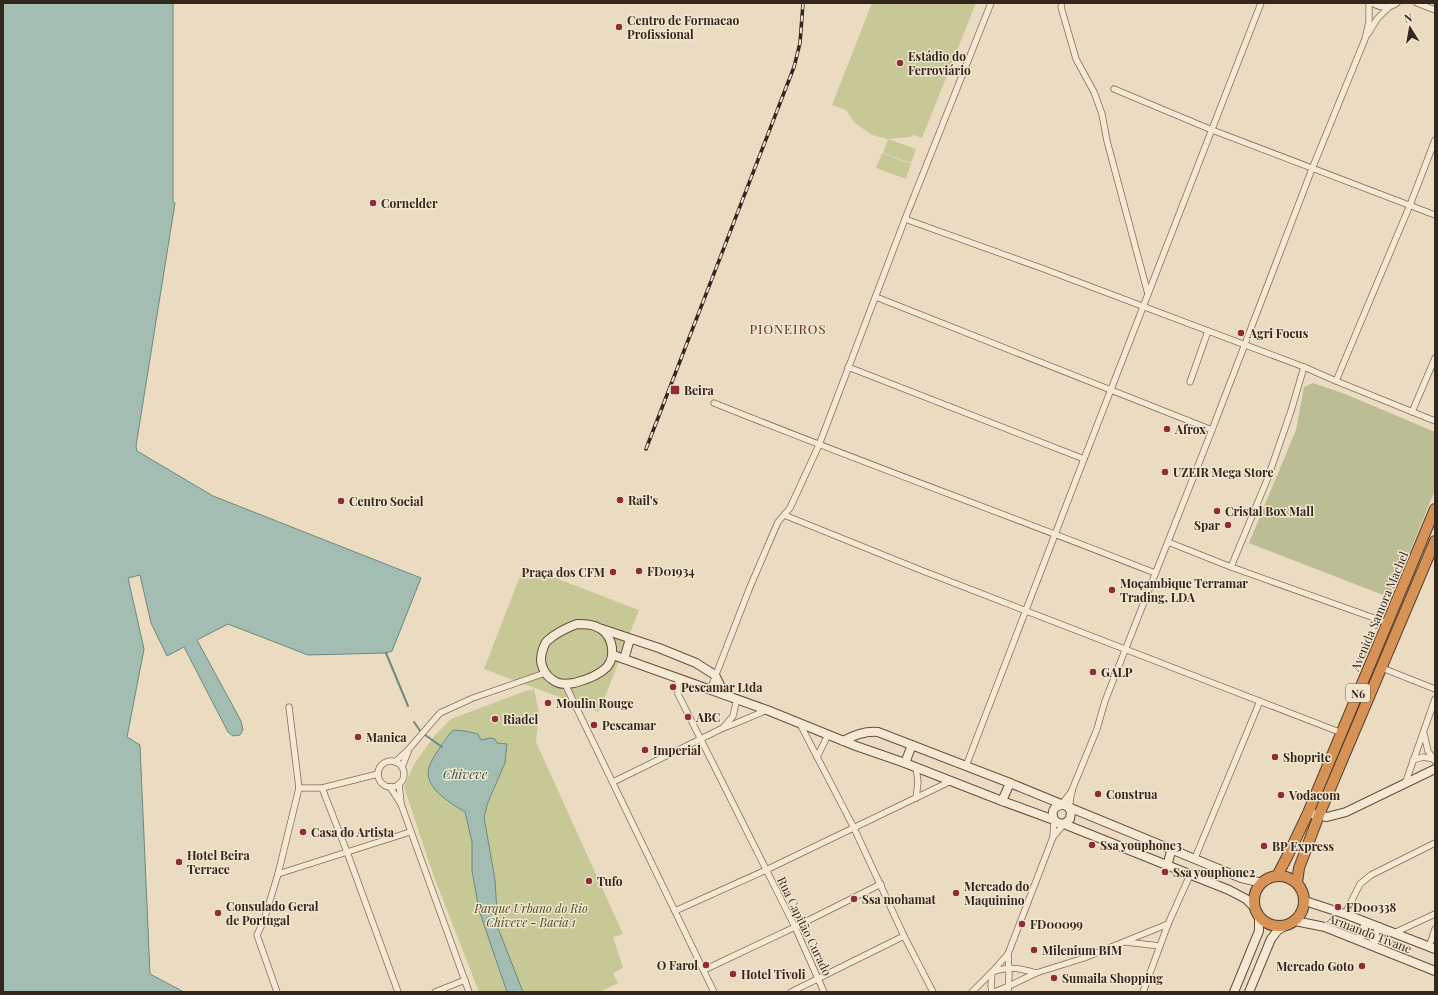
<svg xmlns="http://www.w3.org/2000/svg" width="1438" height="995" viewBox="0 0 1438 995" font-family="'Playfair Display',serif">
  <rect width="100%" height="100%" fill="#ebdbc0"/>
  <!-- green -->
  <g fill="#c6c895">
    <path d="M872,3H976L922,138L913,135L910,137L888,139L916,149L911,163L883,153L888,139L872,135L855,123L846,110L832,105Z"/>
    <path d="M882,153L911,164L906,179L876,168Z"/>
    <path d="M524,566L639,610L599,712L484,669Z"/>
    <path d="M534,689L539,713L536,742L623,934L613,937L623,968L613,973L618,983L599,992H479L433,874L404,787L414,764L435,735L451,719L525,691Z"/>
  </g>
  <!-- cemetery -->
  <path fill="#bbbd94" d="M1313,383L1345,394L1435,432V490L1391,598L1249,543L1296,430L1304,387Z"/>
  <!-- water -->
  <g fill="#a3bdb3" stroke="#6b8a80">
    <path d="M3,3H173V202L175,203L136,446L137,451L213,496L421,578L392,651L386,653L308,655L228,624L197,640L241,721L243,730L240,735L233,736L228,732L184,647L167,656L151,623L140,575L128,578L144,649L127,737L140,745L150,974L184,992H3Z"/>
    <path d="M453,730L465,731L478,734L481,740L490,738L495,739L497,743L507,744L505,763L488,802L484,817L495,880L498,928L523,992H507L479,910L472,871V842L465,812C452,804 428,790 428,773C428,762 446,738 453,730Z"/>
  </g>
  <g fill="none" stroke-linecap="round" stroke-linejoin="round">
    <!-- stream -->
    <g stroke="#6b8a80" stroke-width="2">
      <path d="M386,653L408,706"/>
      <path d="M414,722L421,732L442,747"/>
    </g>
    <defs>
      <g id="street">
        <path d="M1062,3L1061,7L1076,59L1094,92L1102,114L1107,141L1148,294"/>
        <path d="M1372,3C1380,8 1388,9 1397,3"/>
        <path d="M1417,3L1435,10"/>
        <path d="M1368,34L1377,19L1389,7"/>
        <path d="M1114,89L1212,130L1435,215"/>
        <path d="M905,219L1044,269L1304,367L1336,381L1435,421"/>
        <path d="M876,297L1212,430"/>
        <path d="M848,367L1084,459L1261,3"/>
        <path d="M1336,381L1410,205L1435,140"/>
        <path d="M1190,382L1208,331"/>
        <path d="M714,403C860,462 1008,515 1155,573"/>
        <path d="M1412,412L1435,358"/>
        <path d="M784,515L923,571L1342,733"/>
        <path d="M1168,542L1231,567L1388,623"/>
        <path d="M1231,567L1267,480L1291,411L1304,367"/>
        <path d="M1382,668L1435,689"/>
        <path d="M678,679V694L795,927L824,992"/>
        <path d="M565,684L714,992"/>
        <path d="M710,690L750,587L778,522L790,508L819,445L905,219L991,3"/>
        <path d="M800,724L854,828L904,936L933,992"/>
        <path d="M723,728L733,716L737,699"/>
        <path d="M1424,734L1428,751L1435,761"/>
        <path d="M817,757L828,735"/>
        <path d="M1413,760L1423,757L1434,759"/>
        <circle cx="391" cy="774" r="13"/>
        <path d="M395,762L408,750L440,713L473,698L545,673"/>
        <path d="M966,766L1084,459"/>
        <path d="M402,767L408,752"/>
        <path d="M916,767L918,782L916,798"/>
        <path d="M613,782L723,728L734,724L767,710"/>
        <path d="M399,784L401,803"/>
        <path d="M1405,784L1435,699"/>
        <path d="M390,787L401,804L469,992"/>
        <path d="M299,788H322L378,774"/>
        <path d="M322,788L347,852L398,992"/>
        <path d="M1061,805L1072,791"/>
        <path d="M1069,808L1072,790L1097,729L1105,701L1212,430L1312,169L1365,39L1369,22V3"/>
        <path d="M1053,837L1054,820"/>
        <path d="M1195,858L1260,701"/>
        <path d="M278,874L410,832"/>
        <path d="M675,911L766,870L951,781"/>
        <path d="M1345,914L1360,884L1371,875L1435,843"/>
        <path d="M1394,933L1435,914"/>
        <path d="M1125,942L1160,946"/>
        <path d="M1429,947L1435,929"/>
        <path d="M1008,954L1009,975L1008,992"/>
        <path d="M704,970L795,927L881,884"/>
        <path d="M992,972C1010,966 1018,968 1036,973"/>
        <path d="M992,973L991,986L992,992"/>
        <path d="M277,992L257,935L264,920L278,874L299,788L289,707"/>
        <path d="M435,992L465,980"/>
        <path d="M791,992L904,936"/>
        <path d="M972,992L992,972L1008,954L1053,837L1064,824"/>
        <path d="M994,992L1009,986L1036,973L1084,958L1168,924"/>
        <path d="M1143,992L1168,924L1190,875"/>
      </g>
      <g id="secondary">
        <path d="M577,624C585,624 593,624 601,629C613,637 616,656 607,667C598,676 586,680 574,683C568,684 562,685 556,682C543,675 538,662 543,649C544,646 545,643 547,641C556,633 566,628 577,624Z"/>
        <path d="M602,629L659,648L696,663L715,675L725,695"/>
        <path d="M613,655L767,710L856,746L905,763L1002,801L1054,820L1058,823L1064,824L1229,890L1246,899L1255,908"/>
        <path d="M624,659L630,639"/>
        <path d="M843,741C855,735 864,731 878,732L1010,783L1241,878L1262,883"/>
        <path d="M905,763L912,745"/>
        <path d="M1002,801L1010,783"/>
        <path d="M1308,813L1327,817L1346,812L1435,769"/>
        <path d="M1054,820C1051,812 1053,807 1061,805"/>
        <path d="M1064,824L1070,819L1071,812L1069,808"/>
        <path d="M1167,866L1172,848"/>
        <path d="M1305,901L1345,914L1435,949"/>
        <path d="M1295,921L1325,927L1435,971"/>
        <path d="M1359,940L1366,923"/>
        <path d="M1373,945L1379,927"/>
        <path d="M1234,992L1259,931V917"/>
        <path d="M1249,992L1271,939L1278,930L1287,925"/>
      </g>
      <g id="highway">
        <circle cx="1279" cy="901" r="25"/>
        <path d="M1277,876L1288,855L1308,813L1435,509"/>
        <path d="M1297,883L1299,868L1319,815L1435,541"/>
      </g>
    </defs>
    <!-- street casing -->
    <use href="#street" stroke="#836c59" stroke-width="7"/>
    <!-- secondary casing -->
    <use href="#secondary" stroke="#644e3d" stroke-width="10"/>
    <!-- highway casing -->
    <use href="#highway" stroke="#503b2e" stroke-width="12"/>
    <!-- street -->
    <use href="#street" stroke="#f6e9d3" stroke-width="5.5"/>
    <!-- secondary -->
    <use href="#secondary" stroke="#f6e9d3" stroke-width="8"/>
    <!-- highway -->
    <use href="#highway" stroke="#d69355" stroke-width="10"/>
    <defs>
      <path id="rail" d="M646,449L794,67L800,43L803,3"/>
    </defs>
    <!-- rail casing -->
    <use href="#rail" stroke="#33261d" stroke-width="3.5"/>
    <!-- rail -->
    <use href="#rail" stroke="#f3e6cf" stroke-width="2" stroke-dasharray="6" stroke-linecap="butt"/>
  </g>
  <!-- markers -->
  <g fill="#8e2d35" stroke="#f3e6cf" stroke-width="1.5">
    <circle cx="619" cy="27" r="4"/>
    <circle cx="900" cy="63" r="4"/>
    <circle cx="373" cy="203" r="4"/>
    <circle cx="1241" cy="333" r="4"/>
    <rect x="670" y="385" width="10" height="10" rx="2"/>
    <circle cx="1167" cy="429" r="4"/>
    <circle cx="1165" cy="472" r="4"/>
    <circle cx="620" cy="500" r="4"/>
    <circle cx="341" cy="501" r="4"/>
    <circle cx="1217" cy="511" r="4"/>
    <circle cx="1228" cy="525" r="4"/>
    <circle cx="639" cy="571" r="4"/>
    <circle cx="613" cy="572" r="4"/>
    <circle cx="1112" cy="590" r="4"/>
    <circle cx="1093" cy="672" r="4"/>
    <circle cx="673" cy="687" r="4"/>
    <circle cx="548" cy="703" r="4"/>
    <circle cx="688" cy="717" r="4"/>
    <circle cx="495" cy="719" r="4"/>
    <circle cx="594" cy="725" r="4"/>
    <circle cx="358" cy="737" r="4"/>
    <circle cx="645" cy="750" r="4"/>
    <circle cx="1275" cy="757" r="4"/>
    <circle cx="1098" cy="794" r="4"/>
    <circle cx="1281" cy="795" r="4"/>
    <circle cx="303" cy="832" r="4"/>
    <circle cx="1092" cy="845" r="4"/>
    <circle cx="1264" cy="846" r="4"/>
    <circle cx="179" cy="862" r="4"/>
    <circle cx="1165" cy="872" r="4"/>
    <circle cx="589" cy="881" r="4"/>
    <circle cx="956" cy="893" r="4"/>
    <circle cx="854" cy="899" r="4"/>
    <circle cx="1338" cy="907" r="4"/>
    <circle cx="218" cy="913" r="4"/>
    <circle cx="1022" cy="924" r="4"/>
    <circle cx="1034" cy="950" r="4"/>
    <circle cx="706" cy="965" r="4"/>
    <circle cx="1362" cy="966" r="4"/>
    <circle cx="733" cy="974" r="4"/>
    <circle cx="1054" cy="978" r="4"/>
  </g>
  <g text-anchor="middle" dominant-baseline="central" stroke-width="3" stroke-linejoin="round" paint-order="stroke">
    <!-- shield labels -->
    <rect fill="#f3e6cf" stroke="#6d6052" stroke-width="1" x="1346" y="684" width="24" height="18" rx="3"/>
    <g font-size="11" font-weight="bold" fill="#33261d">
      <text x="1358" y="693">N6</text>
    </g>
    <!-- poi labels -->
    <g font-size="12" font-weight="bold" fill="#33261d" stroke="#f3e6cf" text-anchor="start">
      <text x="627" y="20">Centro de Formacao<tspan x="627" dy="14">Profissional</tspan></text>
      <text x="908" y="56">Estádio do<tspan x="908" dy="14">Ferroviário</tspan></text>
      <text x="381" y="203">Cornelder</text>
      <text x="1249" y="333">Agri Focus</text>
      <text x="684" y="390">Beira</text>
      <text x="1175" y="429">Afrox</text>
      <text x="1173" y="472">UZEIR Mega Store</text>
      <text x="628" y="500">Rail's</text>
      <text x="349" y="501">Centro Social</text>
      <text x="1225" y="511">Cristal Box Mall</text>
      <text x="1220" y="525" text-anchor="end">Spar</text>
      <text x="647" y="571">FD01934</text>
      <text x="605" y="572" text-anchor="end">Praça dos CFM</text>
      <text x="1120" y="583">Moçambique Terramar<tspan x="1120" dy="14">Trading, LDA</tspan></text>
      <text x="1101" y="672">GALP</text>
      <text x="681" y="687">Pescamar Ltda</text>
      <text x="556" y="703">Moulin Rouge</text>
      <text x="696" y="717">ABC</text>
      <text x="503" y="719">Riadel</text>
      <text x="602" y="725">Pescamar</text>
      <text x="366" y="737">Manica</text>
      <text x="653" y="750">Imperial</text>
      <text x="1283" y="757">Shoprite</text>
      <text x="1106" y="794">Construa</text>
      <text x="1289" y="795">Vodacom</text>
      <text x="311" y="832">Casa do Artista</text>
      <text x="1100" y="845">Ssa youphone3</text>
      <text x="1272" y="846">BP Express</text>
      <text x="187" y="855">Hotel Beira<tspan x="187" dy="14">Terrace</tspan></text>
      <text x="1173" y="872">Ssa youphone2</text>
      <text x="597" y="881">Tufo</text>
      <text x="964" y="886">Mercado do<tspan x="964" dy="14">Maquinino</tspan></text>
      <text x="862" y="899">Ssa mohamat</text>
      <text x="226" y="906">Consulado Geral<tspan x="226" dy="14">de Portugal</tspan></text>
      <text x="1346" y="907">FD00338</text>
      <text x="1030" y="924">FD00099</text>
      <text x="1042" y="950">Milenium BIM</text>
      <text x="698" y="965" text-anchor="end">O Farol</text>
      <text x="1354" y="966" text-anchor="end">Mercado Goto</text>
      <text x="741" y="974">Hotel Tivoli</text>
      <text x="1062" y="978">Sumaila Shopping</text>
    </g>
    <!-- street labels -->
    <g font-size="12" fill="#33261d" stroke="#f3e6cf">
      <text transform="translate(1379 611) rotate(-67)">Avenida Samora Machel</text>
      <text transform="translate(805 926) rotate(64)">Rua Capitão Curado</text>
      <text transform="translate(1370 933) rotate(21)">Armando Tivane</text>
    </g>
    <!-- park labels -->
    <g font-size="12" font-style="italic" fill="#474e25" stroke="#f3e6cf">
      <text x="531" y="908">Parque Urbano do Rio<tspan x="531" dy="14">Chiveve - Bacia 1</tspan></text>
    </g>
    <!-- neighbourhood labels -->
    <g font-size="13" letter-spacing="1" fill="#5d271f" stroke="#f3e6cf">
      <text x="788" y="328">PIONEIROS</text>
    </g>
    <!-- water labels -->
    <g font-size="13" font-style="italic" fill="#2d524d" stroke="#f3e6cf">
      <text x="465" y="773">Chiveve</text>
    </g>
  </g>
  <!-- border -->
  <rect width="1438" height="995" fill="none" stroke="#33261d" stroke-width="8"/>
  <!-- north arrow -->
  <g transform="translate(1410 28) rotate(349)" stroke="#f3e6cf" stroke-width="3" paint-order="stroke">
  <path d="M0-3L7 15L0 10L-7 15Z" fill="#33261d"/>
  <text y="-6" font-size="11" font-weight="bold" text-anchor="middle" fill="#33261d">N</text>
  </g>
</svg>
